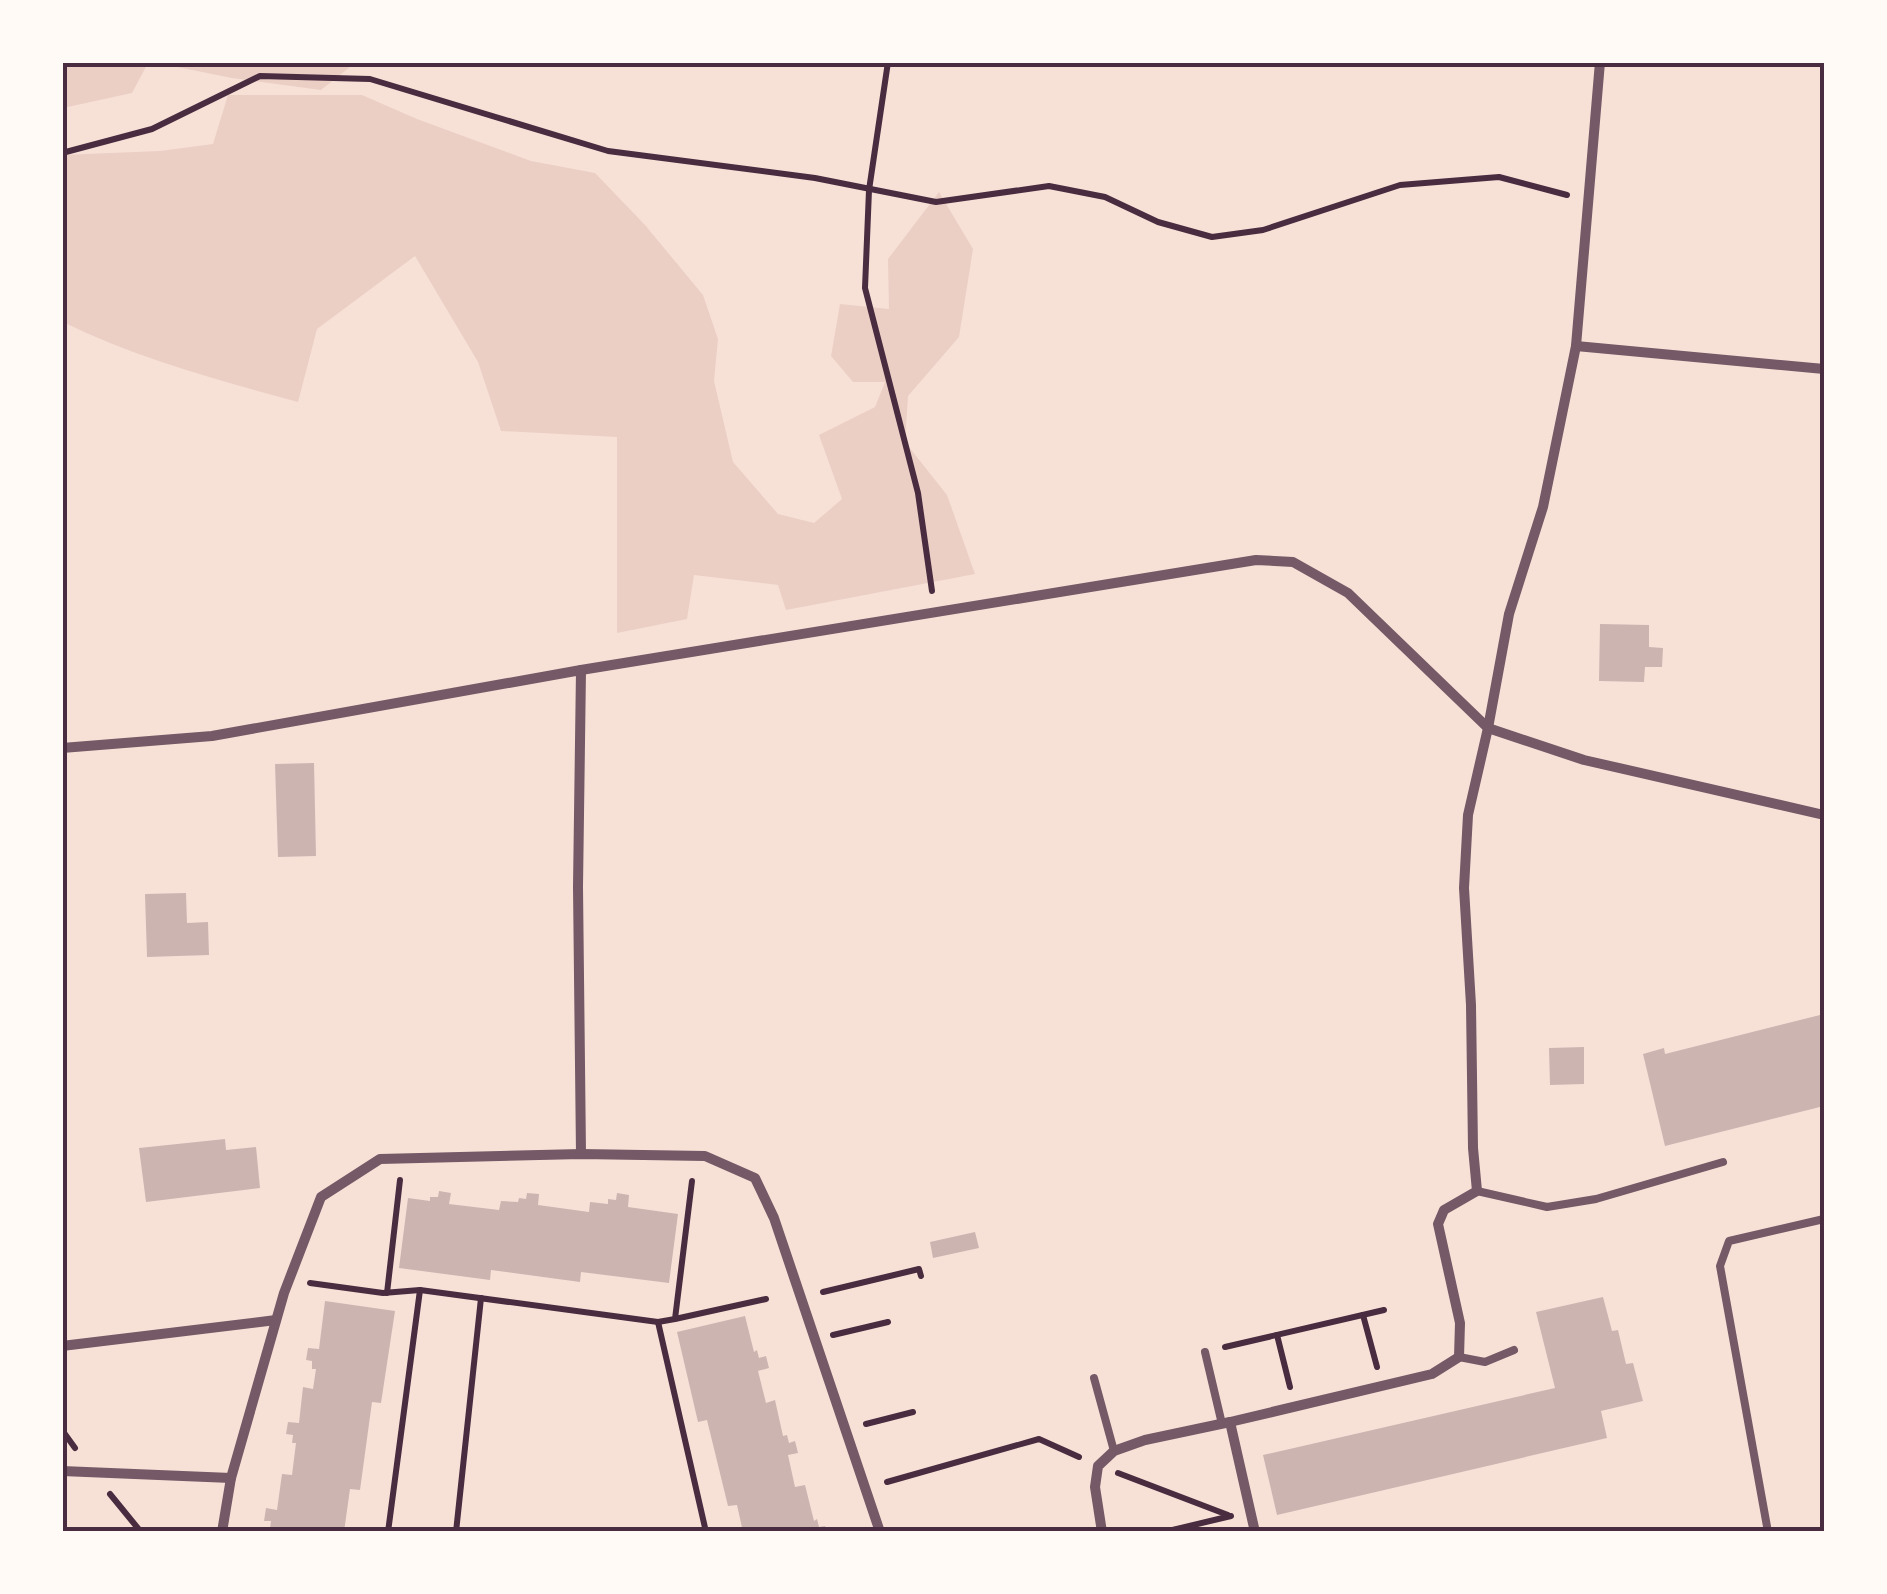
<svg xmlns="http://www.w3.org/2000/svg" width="1887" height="1594" viewBox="0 0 1887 1594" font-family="'DejaVu Sans',sans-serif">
  <rect width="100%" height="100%" fill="#f7e1d7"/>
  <!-- green -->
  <g fill="#ebcfc5">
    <path d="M63,62H148V63L132,93L63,108Z"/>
    <path d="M157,63H355L321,90L232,78Z"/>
    <path d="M228,95H362L417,119L531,161L595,173L645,225L703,295L718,339L714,381L733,462L778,514L814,523L842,499L819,435L875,407L885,382H853L831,356L840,304L889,309L888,259L939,192L973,249L959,337L908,396L905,442L947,495L975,574L786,610L778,585L694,575L687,619L617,633V437L501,431L478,362L415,256L317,329L298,402C218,380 138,359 63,322L62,155L160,151L213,144Z"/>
  </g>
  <!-- building -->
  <g fill="#ccb4b1">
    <path d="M1600,624L1649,625V647L1663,648L1662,667H1645L1644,682L1599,681Z"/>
    <path d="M314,763L316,856L278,857L275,764Z"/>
    <path d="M186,893L187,923L208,922L209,955L147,957L145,894Z"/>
    <path d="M1824,1014V1106L1665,1146L1643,1054L1664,1048L1665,1054Z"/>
    <path d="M1584,1047V1084L1550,1085L1549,1048Z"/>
    <path d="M225,1139L226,1150L256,1147L260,1188L146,1202L139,1148Z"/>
    <path d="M439,1191L451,1193L449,1204L499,1210L501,1201L518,1202L519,1198L526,1199L527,1193L539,1194L538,1205L589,1212L590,1202L608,1204V1199L616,1200L617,1193L629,1195L628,1207L678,1214L669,1283L581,1272L580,1282L491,1270L490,1280L399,1268L408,1198L430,1201V1197H438Z"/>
    <path d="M975,1232L979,1248L933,1258L930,1242Z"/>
    <path d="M1603,1297L1612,1331L1618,1330L1626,1364L1633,1363L1643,1401L1601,1411L1607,1438L1277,1515L1263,1455L1555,1388L1536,1312Z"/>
    <path d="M325,1301L395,1311L381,1403L372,1402L360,1490L350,1489L344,1532H274L270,1529L271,1521H264L266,1508L277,1510L282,1474L292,1475L296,1443H292L293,1435L286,1434L288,1422L299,1423L303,1387L313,1389L316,1369H312V1361L306,1360L308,1348L319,1349Z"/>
    <path d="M745,1316L754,1352L757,1350L759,1358L766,1356L769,1368L758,1371L766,1403L775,1400L783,1436L787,1435L789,1443L795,1441L798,1453L788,1455L795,1487L805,1485L814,1521L817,1519L819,1527L825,1526L827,1532H743L737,1505L728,1506L707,1420L698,1422L677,1332Z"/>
  </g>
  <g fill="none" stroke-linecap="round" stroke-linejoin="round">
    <!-- path -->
    <g stroke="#4a2c40" stroke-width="6">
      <path d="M888,62L869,190L865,288L918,493L932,591"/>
      <path d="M62,153L152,129L260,76L370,79L608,151L815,178L936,202L1049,186L1105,197L1158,222L1212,237L1263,230L1400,185L1499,177L1567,195"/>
      <path d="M310,1283L383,1293L420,1290L658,1322L706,1532"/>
      <path d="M823,1292L919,1269L921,1276"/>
      <path d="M387,1293L400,1180"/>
      <path d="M1363,1315L1377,1367"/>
      <path d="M675,1319L766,1299"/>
      <path d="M658,1322L675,1319L692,1181"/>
      <path d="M833,1335L888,1322"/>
      <path d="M1277,1335L1290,1387"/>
      <path d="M1225,1347L1384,1310"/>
      <path d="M866,1424L913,1412"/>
      <path d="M62,1430L75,1448"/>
      <path d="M1118,1473L1228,1515"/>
      <path d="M887,1482L1039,1439L1079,1457"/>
      <path d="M110,1494L141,1532"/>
      <path d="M388,1532L420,1290"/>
      <path d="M456,1532L481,1298"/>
      <path d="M1039,1532H1041"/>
      <path d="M1164,1532L1231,1516"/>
    </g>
    <!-- service -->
    <g stroke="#755966" stroke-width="8">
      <path d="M1477,1191L1547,1207L1596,1199L1723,1162"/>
      <path d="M1205,1352L1222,1424"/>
      <path d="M1459,1357L1485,1362L1514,1350"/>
      <path d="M1094,1378L1114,1451"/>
      <path d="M1768,1532L1720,1266L1729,1241L1824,1219"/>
    </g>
    <!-- minor -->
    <g stroke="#755966" stroke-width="10">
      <path d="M1576,346L1824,369"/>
      <path d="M62,748L212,736L581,670L1256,560L1293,562L1348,593L1488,728L1584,760L1824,815"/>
      <path d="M581,1154L578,887L581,670"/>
      <path d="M62,1346L276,1320"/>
      <path d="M62,1471L231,1478"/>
      <path d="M222,1532L231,1478L284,1293L321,1197L380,1159L581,1154L705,1156L755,1178L774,1218L880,1532"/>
      <path d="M1102,1532L1095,1487L1098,1466L1114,1451L1145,1440L1230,1422"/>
      <path d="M1255,1532L1230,1422L1432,1374L1459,1357L1460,1323L1438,1224L1444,1210L1477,1191L1473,1148L1471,1005L1464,888L1468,815L1488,728L1509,614L1543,507L1576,346L1600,62"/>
    </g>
  </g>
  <!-- border -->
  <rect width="1887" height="1594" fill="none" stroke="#fffaf5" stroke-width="130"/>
  <rect x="65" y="65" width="1757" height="1464" fill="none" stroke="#4a2c40" stroke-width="4"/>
</svg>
